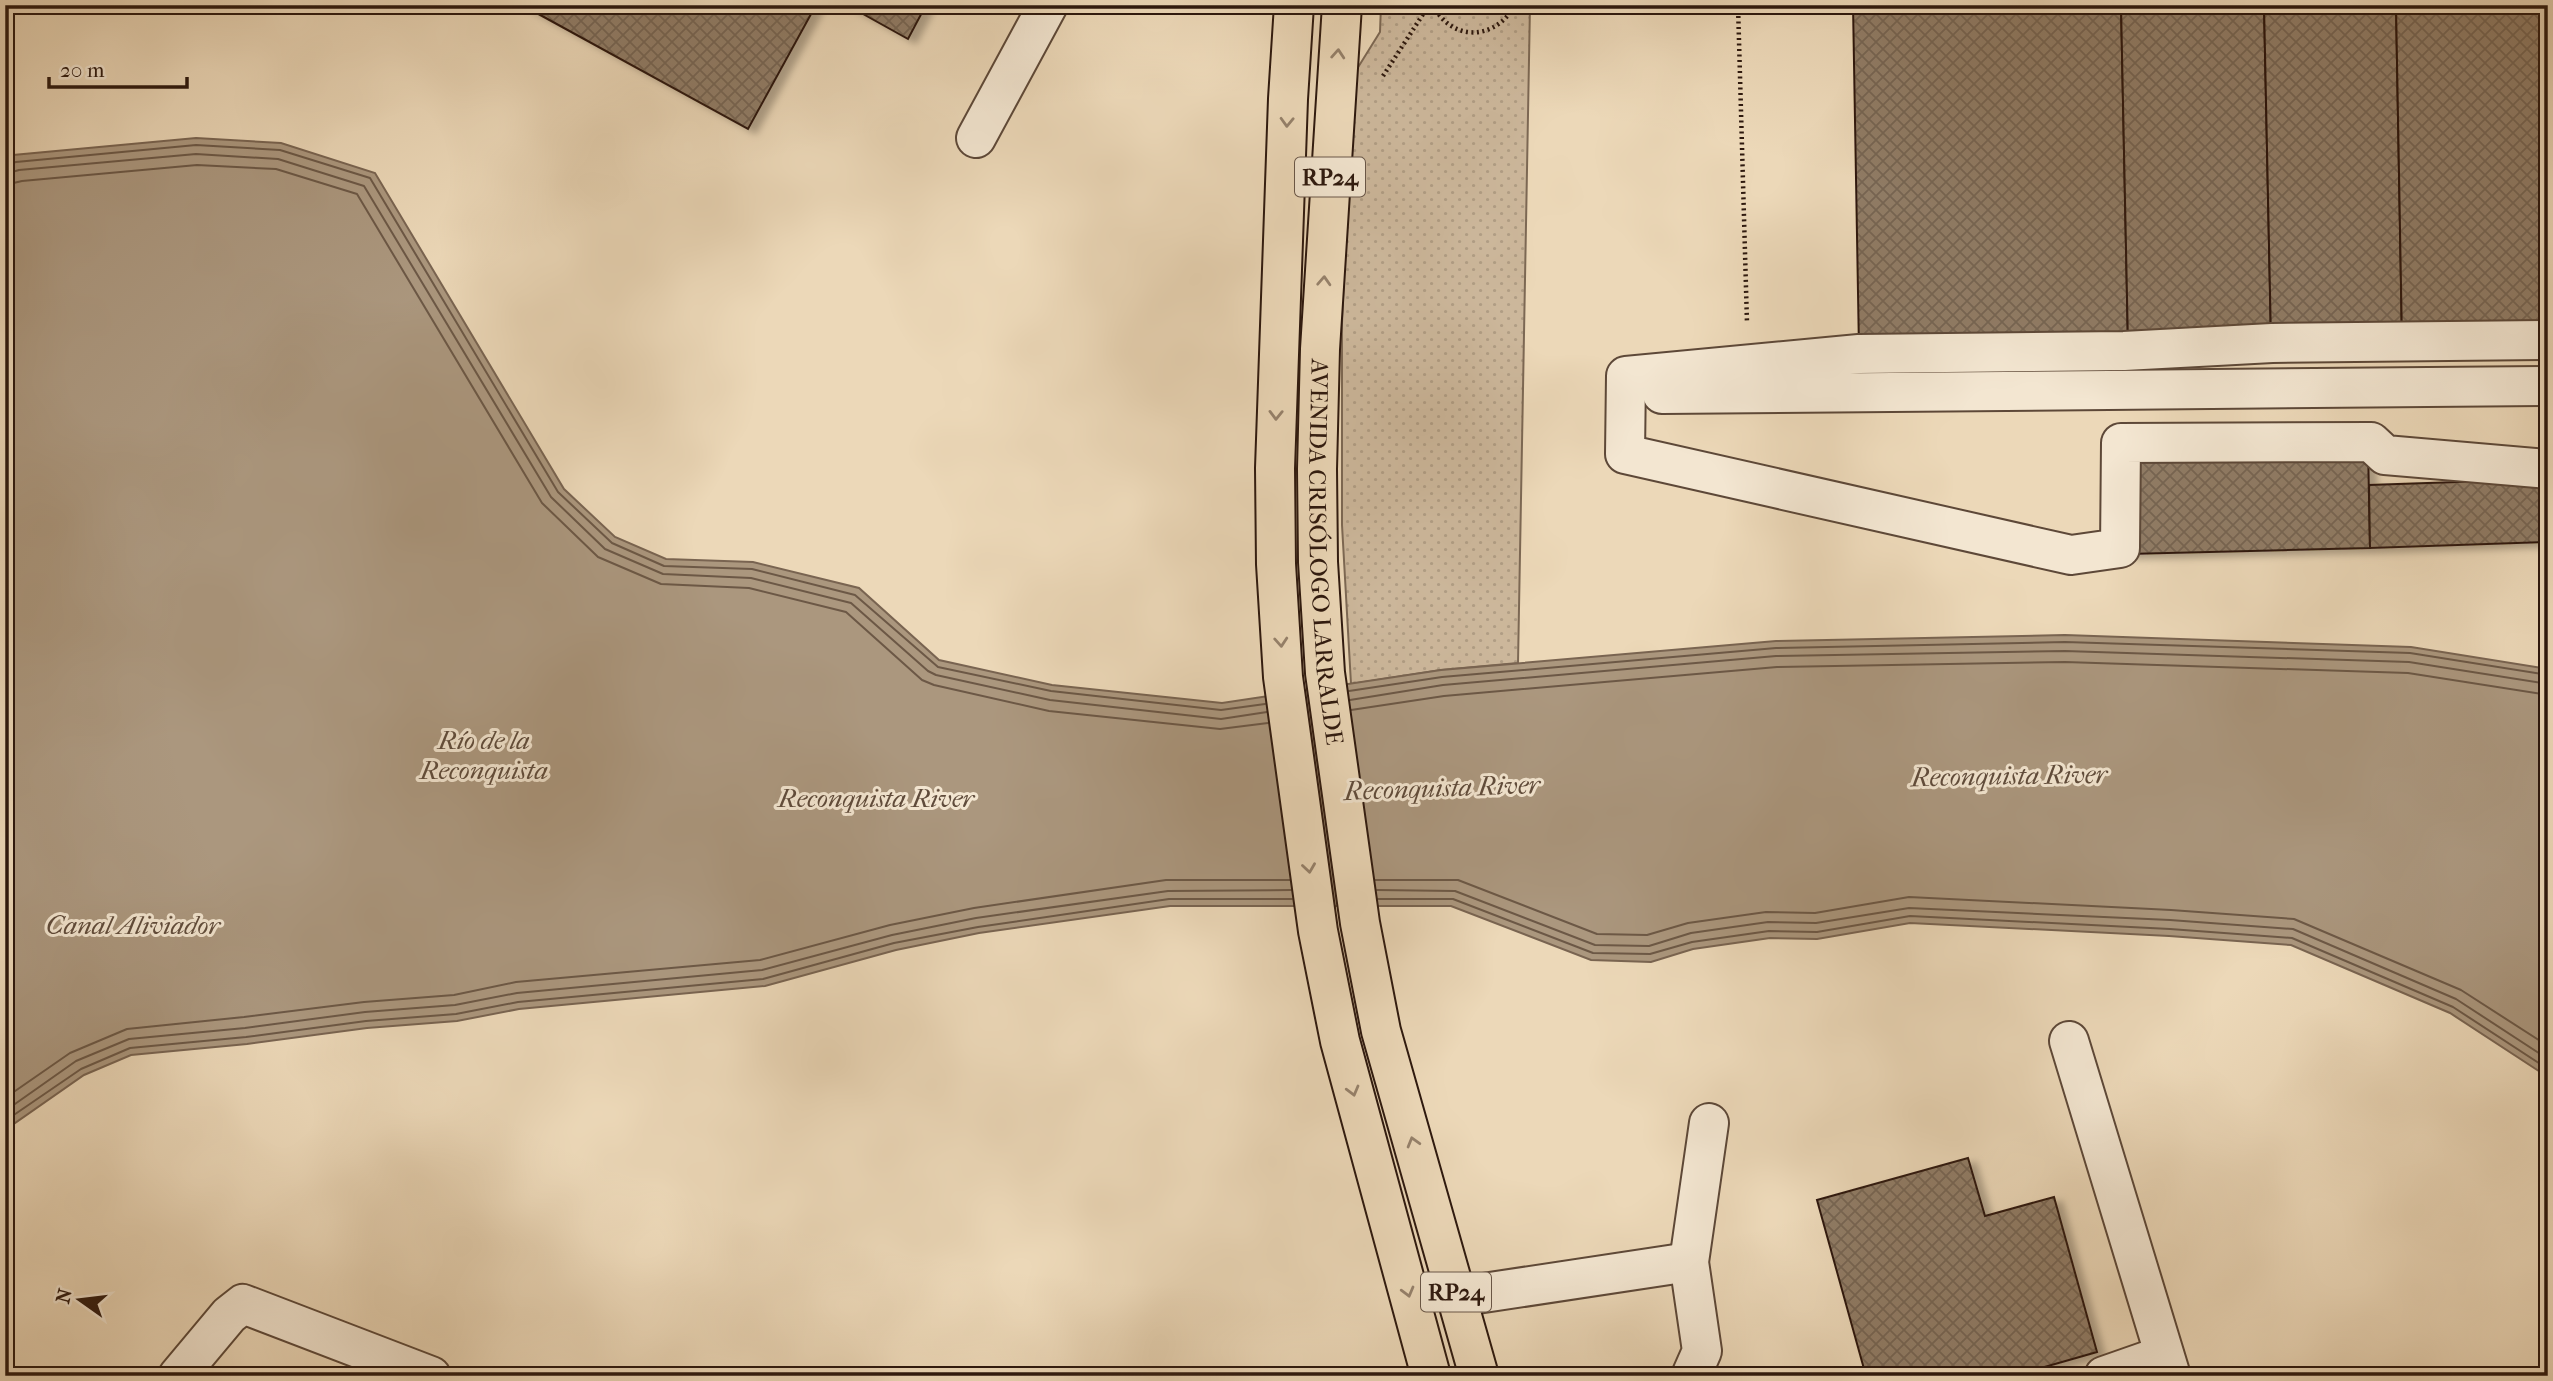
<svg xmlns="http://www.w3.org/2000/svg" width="2553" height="1381" viewBox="0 0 2553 1381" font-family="'IM FELL French Canon',serif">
  <defs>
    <pattern id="green-dots" width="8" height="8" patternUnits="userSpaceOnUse" patternTransform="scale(1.75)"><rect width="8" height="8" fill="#ccb79b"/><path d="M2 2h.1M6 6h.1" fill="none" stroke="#b09d84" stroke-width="1.8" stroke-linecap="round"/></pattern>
    <pattern id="building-cross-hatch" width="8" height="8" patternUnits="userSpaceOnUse" patternTransform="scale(1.75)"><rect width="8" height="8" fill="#907c66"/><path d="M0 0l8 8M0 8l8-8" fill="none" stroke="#766552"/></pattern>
    <filter id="shadow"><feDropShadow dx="8" dy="4.5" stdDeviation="3.5" flood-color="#0004"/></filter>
  </defs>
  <rect width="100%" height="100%" fill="#ecd8b8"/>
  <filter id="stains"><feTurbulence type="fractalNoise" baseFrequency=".00286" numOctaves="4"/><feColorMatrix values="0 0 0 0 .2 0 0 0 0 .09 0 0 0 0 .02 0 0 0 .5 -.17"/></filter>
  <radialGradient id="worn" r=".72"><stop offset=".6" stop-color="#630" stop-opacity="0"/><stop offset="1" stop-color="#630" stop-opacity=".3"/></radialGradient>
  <!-- green -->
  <path fill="url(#green-dots)" stroke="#7c6854" stroke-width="2" d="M1381,5H1530L1518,663L1441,670L1351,684L1342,525V323L1352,77L1380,32Z"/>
  <!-- water -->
  <path fill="#ab977e" stroke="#796451" stroke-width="2" d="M196,138L281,143L375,173L564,489L615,537L666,559L753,562L859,588L939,660L1052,685L1222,703L1441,670L1776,641L2065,635L2411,647L2548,669V1077L2450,1013L2291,945L2169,936L1910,923L1817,939L1770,938L1693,949L1651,962L1591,960L1451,906H1170L979,933L896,950L765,986L519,1009L457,1021L367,1028L247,1044L131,1055L84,1075L5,1130V160L13,155Z"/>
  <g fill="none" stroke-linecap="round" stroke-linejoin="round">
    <!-- shore -->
    <g stroke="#6c5846" stroke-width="2">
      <path d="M5,165L16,162L196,145L280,150L370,178L558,492L612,543L664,566L752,569L855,595L938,667L1051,691L1221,710L1265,704"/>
      <path d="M5,174L19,170L196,154L278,159L364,186L551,497L605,549L663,574L751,578L851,603L928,671L936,675L1050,700L1221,719L1267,712"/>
      <path d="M5,185L22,181L197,165L276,169L357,194L542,503L598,557L661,584L749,588L846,612L922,680L934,685L1049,711L1220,729L1268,723"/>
      <path d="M1349,691L1442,677L1776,648L2065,642L2410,653L2548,675"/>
      <path d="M1350,700L1443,685L1776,656L2065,651L2409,662L2548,684"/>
      <path d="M1351,710L1444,696L1777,667L2065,662L2408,673L2548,695"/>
      <path d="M1375,880H1458L1597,934L1647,935L1688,923L1766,912L1815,913L1909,897L2171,910L2294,919L2461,990L2548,1046"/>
      <path d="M1377,890L1455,891L1595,945L1649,946L1691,933L1768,922L1816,923L1909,908L2170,920L2293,929L2456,999L2548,1059"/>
      <path d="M1378,899H1453L1593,953L1650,954L1692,942L1769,931L1817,932L1910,916L2170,929L2292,938L2453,1007L2548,1069"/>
      <path d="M5,1098L70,1053L127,1029L244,1017L364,1002L454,995L516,982L760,960L890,925L974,908L1166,880H1290"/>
      <path d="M5,1111L76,1061L129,1039L245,1028L365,1012L455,1005L517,993L762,970L892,935L976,918L1168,891L1291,890"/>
      <path d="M5,1121L81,1069L130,1048L246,1037L366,1021L456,1014L518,1002L763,979L894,943L978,927L1169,899H1292"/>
    </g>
  </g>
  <!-- building -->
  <g fill="url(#building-cross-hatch)" stroke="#2d180e" stroke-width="2" filter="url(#shadow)">
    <path d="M522,5H816L748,129Z"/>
    <path d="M847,5H926L908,39Z"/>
    <path d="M1853,5H2121L2128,345L1859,350Z"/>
    <path d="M2121,5H2264L2271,340L2128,345Z"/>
    <path d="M2264,5H2396L2402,341L2271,340Z"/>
    <path d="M2396,5H2548V338L2402,341Z"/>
    <path d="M2368,445L2370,548L2127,554L2124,451Z"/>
    <path d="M2548,479V542L2370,548L2369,485Z"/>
    <path d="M1968,1158L1985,1216L2054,1197L2097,1352L2013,1376H1866L1817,1200Z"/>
  </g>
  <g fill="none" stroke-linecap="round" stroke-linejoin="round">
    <defs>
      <g id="minor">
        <path d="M976,138L1048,5"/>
        <path d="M2548,340L2272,343L2124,351L1859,354L1626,376L1625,454L2071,555L2120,548L2121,443L2371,442L2385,455L2548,469"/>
        <path d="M1662,394L2548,386"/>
        <path d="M2069,1041L2171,1376"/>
        <path d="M1457,1297L1689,1262"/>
        <path d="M178,1376L229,1315L243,1304L431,1376"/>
        <path d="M1691,1376L1702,1351L1689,1262L1709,1123"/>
        <path d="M2104,1376L2164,1355"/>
      </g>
      <g id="major">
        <path d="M1294,5L1288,99L1275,468L1276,564L1283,677L1318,931L1340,1041L1431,1376"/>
        <path id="s1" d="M1342,5L1320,349L1317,469L1318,562L1325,673L1360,923L1381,1031L1479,1376"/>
      </g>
    </defs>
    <!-- minor casing -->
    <use href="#minor" stroke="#5d4838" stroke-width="42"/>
    <!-- major casing -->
    <use href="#major" stroke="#2d180e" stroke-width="42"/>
    <!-- path -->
    <g stroke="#2d180e" stroke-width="4.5" stroke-dasharray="2 3.5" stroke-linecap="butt">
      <path d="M1433,5C1452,43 1496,40 1515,5"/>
      <path d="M1738,5L1747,323"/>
      <path d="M1383,76L1429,5"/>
    </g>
    <!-- minor -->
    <use href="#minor" stroke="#f3e6d1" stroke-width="38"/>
    <!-- major -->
    <use href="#major" stroke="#ecd8b8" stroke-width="38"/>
  </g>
  <!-- one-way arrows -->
  <defs><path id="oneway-chevron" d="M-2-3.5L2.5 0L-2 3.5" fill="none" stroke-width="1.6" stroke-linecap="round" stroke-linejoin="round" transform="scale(1.75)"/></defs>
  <g stroke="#96826c">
    <use href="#oneway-chevron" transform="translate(1338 54) rotate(-86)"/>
    <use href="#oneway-chevron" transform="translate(1287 122) rotate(92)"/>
    <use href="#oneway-chevron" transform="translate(1324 281) rotate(-87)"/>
    <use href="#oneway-chevron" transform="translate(1276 415) rotate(91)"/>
    <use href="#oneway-chevron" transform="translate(1281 642) rotate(86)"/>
    <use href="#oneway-chevron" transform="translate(1309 868) rotate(82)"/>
    <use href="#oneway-chevron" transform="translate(1353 1091) rotate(75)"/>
    <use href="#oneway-chevron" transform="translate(1413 1142) rotate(-106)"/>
    <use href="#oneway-chevron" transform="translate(1408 1292) rotate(75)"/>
  </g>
  <g text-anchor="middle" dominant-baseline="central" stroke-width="6" stroke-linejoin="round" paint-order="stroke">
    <!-- shield labels -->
    <g fill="#f3e6d1" stroke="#685648" stroke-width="2">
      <rect x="1295" y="157.5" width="70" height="39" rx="5"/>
      <rect x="1421" y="1272.5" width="70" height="39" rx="5"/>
    </g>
    <g font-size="23" font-weight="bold" fill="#2d180e">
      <text x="1330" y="177">RP24</text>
      <text x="1456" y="1292">RP24</text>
    </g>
    <!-- street labels -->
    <g font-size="24" fill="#2d180e" stroke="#f3e6d1">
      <text stroke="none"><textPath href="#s1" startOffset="548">AVENIDA CRISÓLOGO LARRALDE</textPath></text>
    </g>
    <!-- water labels -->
    <g font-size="26" font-style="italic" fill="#5f4b3b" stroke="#f3e6d1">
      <text x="484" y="740">Río de la<tspan x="484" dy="30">Reconquista</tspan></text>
      <text transform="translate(2009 776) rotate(-1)">Reconquista River</text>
      <text transform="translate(1442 788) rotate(-2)">Reconquista River</text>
      <text x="876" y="798">Reconquista River</text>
      <text x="133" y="925">Canal Aliviador</text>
    </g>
  </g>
  <!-- margin -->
  <rect width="2553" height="1381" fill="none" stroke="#ecd8b8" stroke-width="28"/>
  <rect x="7" y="7" width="2539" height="1367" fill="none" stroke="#2d180e" stroke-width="3.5"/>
  <rect x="14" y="14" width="2525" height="1353" fill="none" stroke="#2d180e" stroke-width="2"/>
  <!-- north arrow -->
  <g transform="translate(80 1300) rotate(284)" stroke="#f3e6d1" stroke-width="5" paint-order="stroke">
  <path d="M0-5L12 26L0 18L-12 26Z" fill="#2d180e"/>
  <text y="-10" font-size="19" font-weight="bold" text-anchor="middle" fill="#2d180e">N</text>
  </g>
  <!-- scale -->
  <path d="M49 77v10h138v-10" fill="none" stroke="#2d180e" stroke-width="3.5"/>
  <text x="60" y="77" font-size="21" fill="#2d180e" stroke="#f3e6d1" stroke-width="5" paint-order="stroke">20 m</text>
  <rect width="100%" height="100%" filter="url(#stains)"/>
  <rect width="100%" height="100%" fill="url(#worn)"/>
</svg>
